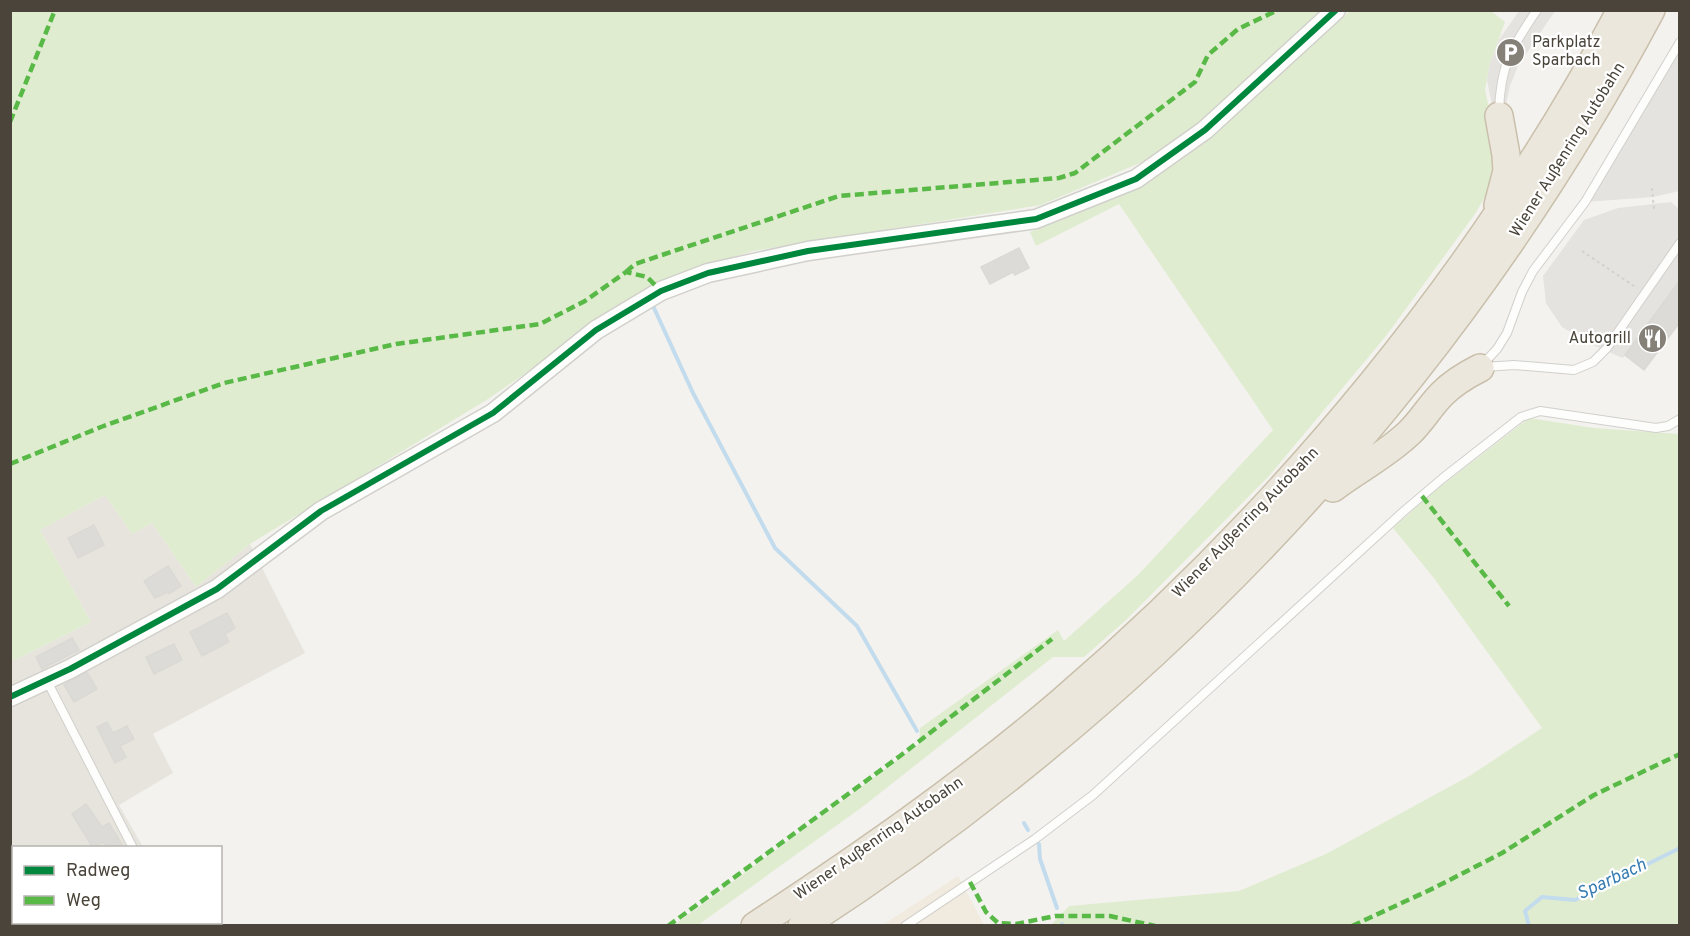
<svg xmlns="http://www.w3.org/2000/svg" width="1690" height="936" viewBox="0 0 1690 936" font-family="Overpass,sans-serif">
  <rect width="100%" height="100%" fill="#f3f2ee"/>
  <!-- residential -->
  <path fill="#e7e4dd" d="M105,495L132,534L152,523L196,587L250,544L305,653L153,734L173,773L119,805L143,847L14,848V922H186L187,925H11L10,659L15,660L91,622L40,530Z"/>
  <!-- commercial -->
  <path fill="#f1ebdf" d="M958,876L984,925L881,926Z"/>
  <!-- green -->
  <g fill="#e0ecd0">
    <path d="M10,11H1329L1161,154L1041,205L753,251L661,281L485,401L250,544L196,587L152,523L132,534L105,495L40,530L91,622L15,660L10,659Z"/>
    <path d="M1350,11H1491L1505,22L1490,63L1485,90L1496,139L1495,179L1475,214L1386,336L1269,476L1126,620L1084,657H1053L861,808L698,925L673,926L919,744L920,728L1058,630L1064,641L1138,575L1273,430L1119,204L1036,246L1030,232L1139,184L1269,83Z"/>
    <path d="M1529,418L1594,428L1679,434V925L1050,926L1069,906L1239,891L1326,854L1471,775L1542,728L1433,577L1393,528L1431,494Z"/>
  </g>
  <!-- parking -->
  <g fill="#e5e3df">
    <path d="M1519,11H1555L1518,66L1510,86L1505,109H1493L1487,80L1490,63L1498,41Z"/>
    <path d="M1679,42V191L1653,197L1585,202Z"/>
    <path d="M1671,202L1679,209V280L1623,358L1595,346L1562,327L1546,303L1543,276L1584,220L1618,208Z"/>
  </g>
  <g fill="none" stroke-linecap="round" stroke-linejoin="round">
    <!-- stream -->
    <g stroke="#c2dcee" stroke-width="4">
      <path d="M654,308L693,393L775,548L857,626L917,731"/>
      <path d="M1024,823L1028,830"/>
      <path d="M1039,844L1040,859L1057,908"/>
      <path d="M1062,924V926"/>
      <path d="M1529,926L1525,911L1542,897L1575,900L1680,848"/>
    </g>
  </g>
  <!-- building -->
  <g fill="#dddbd7" stroke="#dbd9d4" stroke-width="1.5">
    <path d="M1019,248L1029,268L1015,275L1013,272L990,284L981,267Z"/>
    <path d="M1680,280V322L1644,370L1625,355Z"/>
    <path d="M94,525L104,545L78,558L68,538Z"/>
    <path d="M168,566L181,586L169,594L168,592L155,598L144,581Z"/>
    <path d="M227,613L235,628L225,634L229,642L202,656L190,632Z"/>
    <path d="M72,638L79,650L42,669L36,657Z"/>
    <path d="M174,644L182,660L154,674L146,657Z"/>
    <path d="M87,672L97,689L74,702L64,685Z"/>
    <path d="M107,722L113,733L127,726L134,739L120,746L126,757L115,763L97,727Z"/>
    <path d="M86,804L102,827L109,823L124,848H107L103,842L93,848L72,814Z"/>
  </g>
  <g fill="none" stroke-linecap="round" stroke-linejoin="round">
    <defs>
      <g id="service">
        <path d="M1499,113C1500,66 1511,48 1537,10"/>
        <path d="M1483,364L1497,349L1507,333L1522,292L1533,271L1585,202L1680,42"/>
        <path d="M1484,367L1514,365L1574,370L1593,362L1607,348L1680,243"/>
        <path d="M47,681L133,848"/>
        <path d="M175,922L177,926"/>
        <path d="M905,926L1035,839L1093,795L1404,511L1443,478L1521,417L1540,411L1656,428L1668,426L1680,419"/>
      </g>
      <path id="tertiary" d="M10,697L70,669L217,589L321,511L493,413L596,330L661,291L708,273L808,251L1036,219L1136,179L1205,130L1336,10"/>
      <g id="motorway">
        <path d="M1498,205L1507,171L1506,155L1499,116"/>
        <path d="M1333,488C1358,469 1386,455 1409,433C1421,422 1430,406 1442,394C1453,383 1466,375 1480,368"/>
        <path d="M755,926C860,857 964,785 1060,703C1286,509 1480,274 1621,10"/>
        <path d="M802,926C1159,695 1451,386 1651,10"/>
      </g>
    </defs>
    <!-- service casing -->
    <use href="#service" stroke="#d1d0cc" stroke-width="10"/>
    <!-- tertiary casing -->
    <use href="#tertiary" stroke="#d1d0cc" stroke-width="21"/>
    <!-- motorway casing -->
    <use href="#motorway" stroke="#c9bfab" stroke-width="30"/>
    <!-- path -->
    <g stroke="#d3d2cc" stroke-width="2" stroke-dasharray="3 3" stroke-linecap="butt">
      <path d="M1652,188L1654,210"/>
      <path d="M1582,251L1637,288"/>
    </g>
    <!-- service -->
    <use href="#service" stroke="#fdfdfc" stroke-width="8"/>
    <!-- tertiary -->
    <use href="#tertiary" stroke="#fdfdfc" stroke-width="18"/>
    <!-- motorway -->
    <use href="#motorway" stroke="#ece7dc" stroke-width="27"/>
    <!-- quiet -->
    <g stroke="#58b947" stroke-width="4.5" stroke-dasharray="9 4.5" stroke-linecap="butt">
      <path d="M10,122L55,10"/>
      <path d="M626,272L635,264L839,196L1059,178L1075,173L1195,82L1208,55L1238,29L1278,10"/>
      <path d="M10,464L101,427L224,383L396,344L540,324L585,301L626,272L647,277L661,291"/>
      <path d="M1422,496L1509,606"/>
      <path d="M970,882L986,912L998,923L1016,924L1055,916H1110L1155,926"/>
      <path d="M668,926L900,756L1052,639"/>
      <path d="M1352,926L1434,888L1502,853L1594,795L1680,754"/>
    </g>
    <defs>
      <path id="cycleway" d="M10,697L70,669L217,589L321,511L493,413L596,330L661,291L708,273L808,251L1036,219L1136,179L1205,130L1336,10"/>
    </defs>
    <!-- cycleway casing -->
    <use href="#cycleway" stroke="#fff" stroke-width="10"/>
    <!-- cycleway -->
    <use href="#cycleway" stroke="#00873e" stroke-width="6"/>
  </g>
  <!-- icons -->
  <defs>
    <symbol id="parking-disc" viewBox="-11 -11 22 22"><circle r="9.5" fill="#858179" stroke="#fff"/><path d="M-3.5-5.5H1a3.5 3.5 0 0 1 0 7H-1V5.5H-3.5ZM-1-3.4V-.6H.8a1.4 1.4 0 0 0 0-2.8Z" fill="#fff"/></symbol>
    <symbol id="restaurant-disc" viewBox="-11 -11 22 22"><circle r="9.5" fill="#858179" stroke="#fff"/><path d="M-5-6h1v4h1v-4h1v4h1v-4h1v5L-1.5 .5V6h-2V.5L-5-1ZM5-6V6H3V1.5H1.5Q1.5-4 5-6Z" fill="#fff"/></symbol>
  </defs>
  <g fill-rule="evenodd">
    <use href="#parking-disc" x="1494" y="36" width="33" height="33"/>
    <use href="#restaurant-disc" x="1636" y="322" width="33" height="33"/>
  </g>
  <g text-anchor="middle" dominant-baseline="central" stroke-width="4.5" stroke-linejoin="round" paint-order="stroke">
    <!-- poi labels -->
    <g font-size="16" fill="#4a443a" stroke="#fff" text-anchor="start">
      <text x="1532" y="43">Parkplatz<tspan x="1532" dy="18">Sparbach</tspan></text>
      <text x="1631" y="339" text-anchor="end">Autogrill</text>
    </g>
    <!-- street labels -->
    <g font-size="16" fill="#4a443a" stroke="#fff">
      <text transform="translate(1568 150) rotate(-58)">Wiener Außenring Autobahn</text>
      <text transform="translate(1246 523) rotate(-46)">Wiener Außenring Autobahn</text>
      <text transform="translate(879 839) rotate(-35)">Wiener Außenring Autobahn</text>
    </g>
    <!-- water labels -->
    <g font-size="18" font-style="italic" fill="#367bb2" stroke="#fff">
      <text transform="translate(1612 880) rotate(-25)">Sparbach</text>
    </g>
  </g>
  <!-- border -->
  <rect width="1690" height="936" fill="none" stroke="#4a443a" stroke-width="24"/>
  <!-- legend -->
  <rect x="12" y="846" width="210" height="78" fill="#ffffff" stroke="#b7b4b0" stroke-width="1.5"/>
  <rect x="24" y="866" width="30" height="9" fill="#00873e" stroke="#b7b4b0" stroke-width="1.5"/>
  <text x="66" y="876" font-size="18" fill="#4a443a">Radweg</text>
  <rect x="24" y="896" width="30" height="9" fill="#58b947" stroke="#b7b4b0" stroke-width="1.5"/>
  <text x="66" y="906" font-size="18" fill="#4a443a">Weg</text>
</svg>
